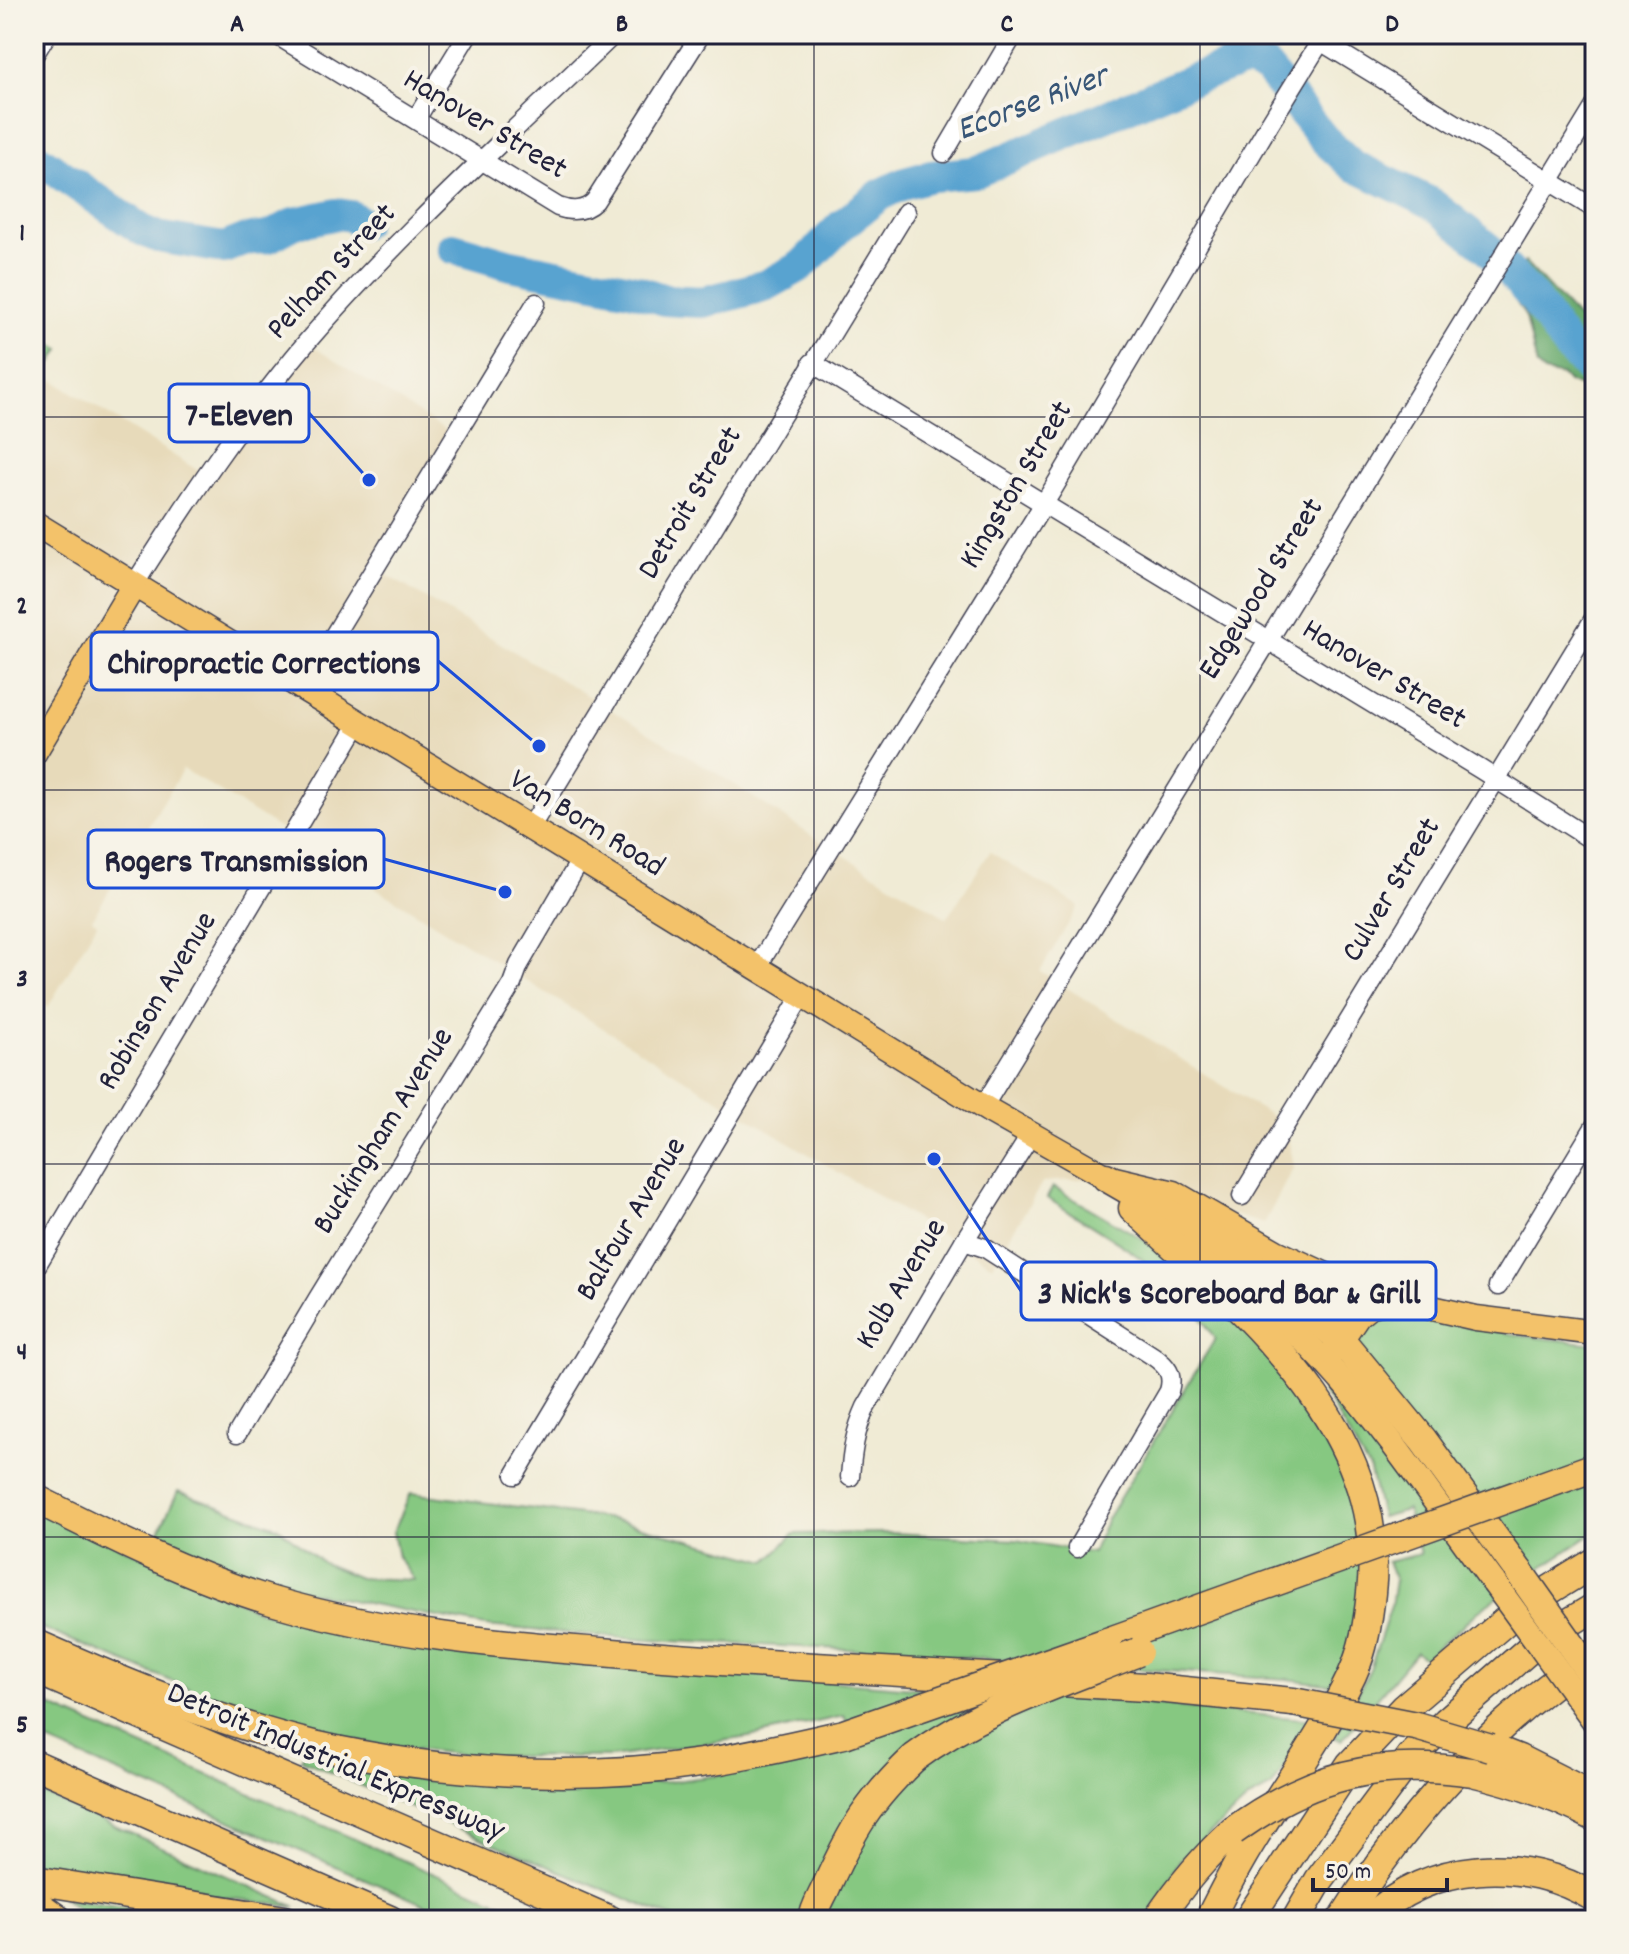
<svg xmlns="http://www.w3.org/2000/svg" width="1629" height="1954" viewBox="0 0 1629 1954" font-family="Dekko,sans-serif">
  <rect width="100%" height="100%" fill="#f7f3e8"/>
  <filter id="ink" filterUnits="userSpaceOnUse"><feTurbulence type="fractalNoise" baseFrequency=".0125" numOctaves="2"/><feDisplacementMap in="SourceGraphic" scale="16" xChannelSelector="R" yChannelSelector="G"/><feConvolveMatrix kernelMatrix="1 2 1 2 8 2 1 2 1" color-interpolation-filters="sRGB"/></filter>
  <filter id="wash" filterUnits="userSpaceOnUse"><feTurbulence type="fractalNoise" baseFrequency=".006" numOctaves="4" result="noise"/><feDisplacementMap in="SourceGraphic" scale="32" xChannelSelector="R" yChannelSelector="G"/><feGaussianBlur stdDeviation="1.8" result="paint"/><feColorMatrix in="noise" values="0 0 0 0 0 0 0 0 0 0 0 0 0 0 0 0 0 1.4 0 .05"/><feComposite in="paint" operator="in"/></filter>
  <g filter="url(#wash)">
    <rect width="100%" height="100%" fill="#f0ebd5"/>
    <!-- built -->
    <path fill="#e7daba" d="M307,343L456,437L375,568L718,774L812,836L947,918L990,852L1079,906L1040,971L1286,1125L1294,1166L1264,1224L1106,1177L1043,1182L992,1265L734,1109L183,769L92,919L97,923L48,1007L34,999V386L38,387L45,375L205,475Z"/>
    <!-- green -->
    <g fill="#86c881" stroke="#54755e" stroke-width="2">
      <path d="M34,334L60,349L37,388L34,385Z"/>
      <path d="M1053,1187L1143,1239L1196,1280L1263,1349L1329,1437L1347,1476L1364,1571L1356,1619L1346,1653L1332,1685L1287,1679L844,1649L647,1640L485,1626L273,1585L155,1540L178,1491L279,1528L323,1563L359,1578L414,1580L398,1557L393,1532L411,1493L612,1519L767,1561L794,1534L892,1533L1016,1540L1092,1553L1107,1519L1215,1339C1206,1325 1197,1310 1186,1298C1151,1259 1091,1226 1047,1198Z"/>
      <path d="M1399,1312L1522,1336L1595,1344V1532L1487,1604L1425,1658L1416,1652L1342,1740L1335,1738L1370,1669L1391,1606L1395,1580L1387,1562L1420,1554L1407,1510L1381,1517L1370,1471L1323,1391L1360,1355L1355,1335C1370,1320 1378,1313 1399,1312Z"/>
      <path d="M34,1506L257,1610L391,1645L925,1689L1063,1696L1314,1720L1272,1787L1249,1799L1180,1860L1147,1920H678L492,1843L301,1759L304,1754L567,1787L669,1782L765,1769L858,1747L844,1716L749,1737L612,1757L473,1756L373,1744L305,1728L223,1702L34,1625Z"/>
      <path d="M34,1699L540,1920H460L34,1736Z"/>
      <path d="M34,1790L296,1907L34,1872Z"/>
      <path d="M64,1898L205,1920H91Z"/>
    </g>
    <!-- forest -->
    <path fill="#6cac6f" stroke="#476755" stroke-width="2" d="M1525,262L1581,322L1595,327V393L1568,382L1563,376L1544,372L1537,366L1526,317L1514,298L1511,283Z"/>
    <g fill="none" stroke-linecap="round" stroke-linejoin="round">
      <!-- river -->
      <g stroke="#58a3d0" stroke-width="32">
        <path d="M34,156L142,230L158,237L224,248L244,240L269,237L295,223L337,214L351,216L362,223"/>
        <path d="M453,248L511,265L635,290L665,300L703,302L731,295L767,285L801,266L842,225L880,195L905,183L931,176L976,172L1186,82L1239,62L1248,61L1266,67L1324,139L1352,165L1431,203L1488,248L1534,299L1568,348L1595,374"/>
      </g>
    </g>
  </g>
  <g filter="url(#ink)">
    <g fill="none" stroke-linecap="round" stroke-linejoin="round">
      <defs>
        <g id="minor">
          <path d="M275,34L558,207C572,212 584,212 595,201L701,34"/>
          <path d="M1309,34L1595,209"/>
          <path d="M34,55L47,34"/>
          <path d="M416,119L468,34"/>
          <path d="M944,153L1014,34"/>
          <path d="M812,363L1480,769L1595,842"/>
          <path d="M134,585C187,501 242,419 306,343C400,233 510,135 614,34"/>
          <path d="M302,688L536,303"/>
          <path d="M530,828L906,212"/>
          <path d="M757,967L1053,489L1270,123L1325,34"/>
          <path d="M983,1107L1595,106"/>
          <path d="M1242,1196L1595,617"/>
          <path d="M964,1241L985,1248L1153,1356C1167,1366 1174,1374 1169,1391L1077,1548"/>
          <path d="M34,1270L359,723"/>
          <path d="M1498,1286L1595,1126"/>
          <path d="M237,1434L318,1298L512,984L519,965L581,859"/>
          <path d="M515,1475L802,995"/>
          <path d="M850,1477C852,1452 855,1431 866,1407L964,1241L1032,1133"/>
        </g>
        <g id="major">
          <path d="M34,523L990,1111L1106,1177L1174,1193L1276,1252L1326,1275L1397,1300L1476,1318L1595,1333"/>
          <path d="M34,753L134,585"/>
          <path d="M1186,1244C1236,1277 1285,1319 1326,1363C1388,1431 1440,1510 1494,1583"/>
          <path d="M1332,1353L1358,1315L1370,1305L1397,1300"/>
        </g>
        <g id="highway">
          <path d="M1106,1177L1215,1240L1273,1281L1341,1340L1423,1440L1520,1573"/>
          <path d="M1133,1208C1242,1311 1390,1426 1371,1593C1368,1621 1364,1649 1352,1675C1321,1740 1276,1798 1240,1861C1229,1880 1219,1900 1209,1920"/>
          <path d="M34,1498C111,1537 189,1576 272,1601C388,1635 506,1645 625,1654C751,1664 878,1671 1005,1678"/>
          <path d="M1107,1642L1347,1556"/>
          <path d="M34,1643C124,1683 218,1722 314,1745C436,1773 576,1782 701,1763C749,1756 796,1745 844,1734"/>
          <path d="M34,1669L610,1920"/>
          <path d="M1059,1682L1146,1687L1293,1702"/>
          <path d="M1491,1748L1519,1759L1594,1797"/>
          <path d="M34,1764L390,1920"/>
          <path d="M1472,1772C1515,1782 1556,1796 1595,1817"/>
          <path d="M34,1880L285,1920"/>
          <path d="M34,1902L59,1920"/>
          <path d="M813,1920C814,1908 822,1897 827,1885C853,1828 868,1802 914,1758"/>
          <path d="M1157,1920C1180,1886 1203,1858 1233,1831"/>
          <path d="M1248,1920L1350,1765L1404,1708L1522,1607L1595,1562"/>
          <path d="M1296,1920L1319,1880L1411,1757L1447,1721L1540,1640L1595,1607"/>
          <path d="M1342,1920C1407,1817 1493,1720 1595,1654"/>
          <path d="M1369,1920C1428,1861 1525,1854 1595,1898"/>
        </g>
      </defs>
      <!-- minor casing -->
      <use href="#minor" stroke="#414052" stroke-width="21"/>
      <!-- major casing -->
      <use href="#major" stroke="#414052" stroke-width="27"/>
      <!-- highway casing -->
      <use href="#highway" stroke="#414052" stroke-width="31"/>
      <!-- minor -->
      <use href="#minor" stroke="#fff" stroke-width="18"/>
      <!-- major -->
      <use href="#major" stroke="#f3c26a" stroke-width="24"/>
      <!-- highway -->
      <use href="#highway" stroke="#f3c26a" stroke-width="28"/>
      <defs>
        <path id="major-bridge" d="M1494,1583L1595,1722"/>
        <g id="highway-bridge">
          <path d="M1347,1556L1595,1467"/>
          <path d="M1520,1573L1595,1679"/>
          <path d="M1293,1702L1416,1726L1491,1748"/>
          <path d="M844,1734L1107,1642"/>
          <path d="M914,1758C981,1708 1062,1683 1138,1652"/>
          <path d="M1233,1831C1310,1775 1377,1759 1472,1772"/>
        </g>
      </defs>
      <!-- major-bridge casing -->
      <use href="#major-bridge" stroke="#414052" stroke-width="27" stroke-linecap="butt"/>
      <!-- highway-bridge casing -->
      <use href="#highway-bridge" stroke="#414052" stroke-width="31" stroke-linecap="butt"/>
      <!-- major-bridge -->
      <use href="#major-bridge" stroke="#f3c26a" stroke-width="24"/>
      <!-- highway-bridge -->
      <use href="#highway-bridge" stroke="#f3c26a" stroke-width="28"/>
    </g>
  </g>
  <!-- grid -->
  <path fill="none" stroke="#22223b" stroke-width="2" stroke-opacity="0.55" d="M429,34V1920M814,34V1920M1200,34V1920M34,417H1595M34,790H1595M34,1164H1595M34,1537H1595"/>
  <g text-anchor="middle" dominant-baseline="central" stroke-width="8" stroke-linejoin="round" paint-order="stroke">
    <!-- street labels -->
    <g font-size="32" fill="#22223b" stroke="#f7f3e8">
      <text transform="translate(484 126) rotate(31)">Hanover Street</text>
      <text transform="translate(333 273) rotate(-47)">Pelham Street</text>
      <text transform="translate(1018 486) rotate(-59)">Kingston Street</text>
      <text transform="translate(692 504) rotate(-59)">Detroit Street</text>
      <text transform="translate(1263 590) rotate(-58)">Edgewood Street</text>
      <text transform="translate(1383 676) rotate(31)">Hanover Street</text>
      <text transform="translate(586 825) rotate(32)">Van Born Road</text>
      <text transform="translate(1393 891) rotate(-59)">Culver Street</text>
      <text transform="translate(159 1002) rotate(-59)">Robinson Avenue</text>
      <text transform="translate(385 1132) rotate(-58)">Buckingham Avenue</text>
      <text transform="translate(633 1220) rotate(-59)">Balfour Avenue</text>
      <text transform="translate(903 1285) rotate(-59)">Kolb Avenue</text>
      <text transform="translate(335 1764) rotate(23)">Detroit Industrial Expressway</text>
    </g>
    <!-- water labels -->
    <g font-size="34" font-style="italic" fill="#385677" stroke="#f7f3e8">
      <text transform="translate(1033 105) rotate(-21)">Ecorse River</text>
    </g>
  </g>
  <!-- callouts -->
  <path fill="none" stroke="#1d4ed8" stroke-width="3" d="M369 480L309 413M539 746L438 661M505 892L384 859M934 1159L1021 1291"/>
  <g fill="#1d4ed8" stroke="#f7f3e8" stroke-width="3">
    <circle cx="369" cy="480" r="8"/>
    <circle cx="539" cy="746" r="8"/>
    <circle cx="505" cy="892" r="8"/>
    <circle cx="934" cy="1159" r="8"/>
  </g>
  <g fill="#f7f3e8" stroke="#1d4ed8" stroke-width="3">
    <rect x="169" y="384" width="140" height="58" rx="8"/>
    <rect x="91" y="632" width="347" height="58" rx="8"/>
    <rect x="88" y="830" width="296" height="58" rx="8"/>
    <rect x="1021" y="1262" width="415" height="58" rx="8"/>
  </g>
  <g font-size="34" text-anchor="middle" font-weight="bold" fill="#22223b">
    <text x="239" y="425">7-Eleven</text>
    <text x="264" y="673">Chiropractic Corrections</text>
    <text x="236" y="871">Rogers Transmission</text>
    <text x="1229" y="1303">3 Nick's Scoreboard Bar &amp; Grill</text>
  </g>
  <!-- margin -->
  <rect width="1629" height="1954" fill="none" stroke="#f7f3e8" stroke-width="88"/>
  <!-- scale -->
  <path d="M1313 1878v12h134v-12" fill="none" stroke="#22223b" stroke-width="4"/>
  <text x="1325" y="1878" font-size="24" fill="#22223b" stroke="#f7f3e8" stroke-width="6" paint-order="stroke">50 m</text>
  <rect x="44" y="44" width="1541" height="1866" fill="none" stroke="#22223b" stroke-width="3"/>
  <g font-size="26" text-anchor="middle" font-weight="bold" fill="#22223b">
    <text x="237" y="31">A</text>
    <text x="622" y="31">B</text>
    <text x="1007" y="31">C</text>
    <text x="1392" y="31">D</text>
    <text x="22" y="240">1</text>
    <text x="22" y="613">2</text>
    <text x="22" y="986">3</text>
    <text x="22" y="1359">4</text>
    <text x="22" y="1732">5</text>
  </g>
</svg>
